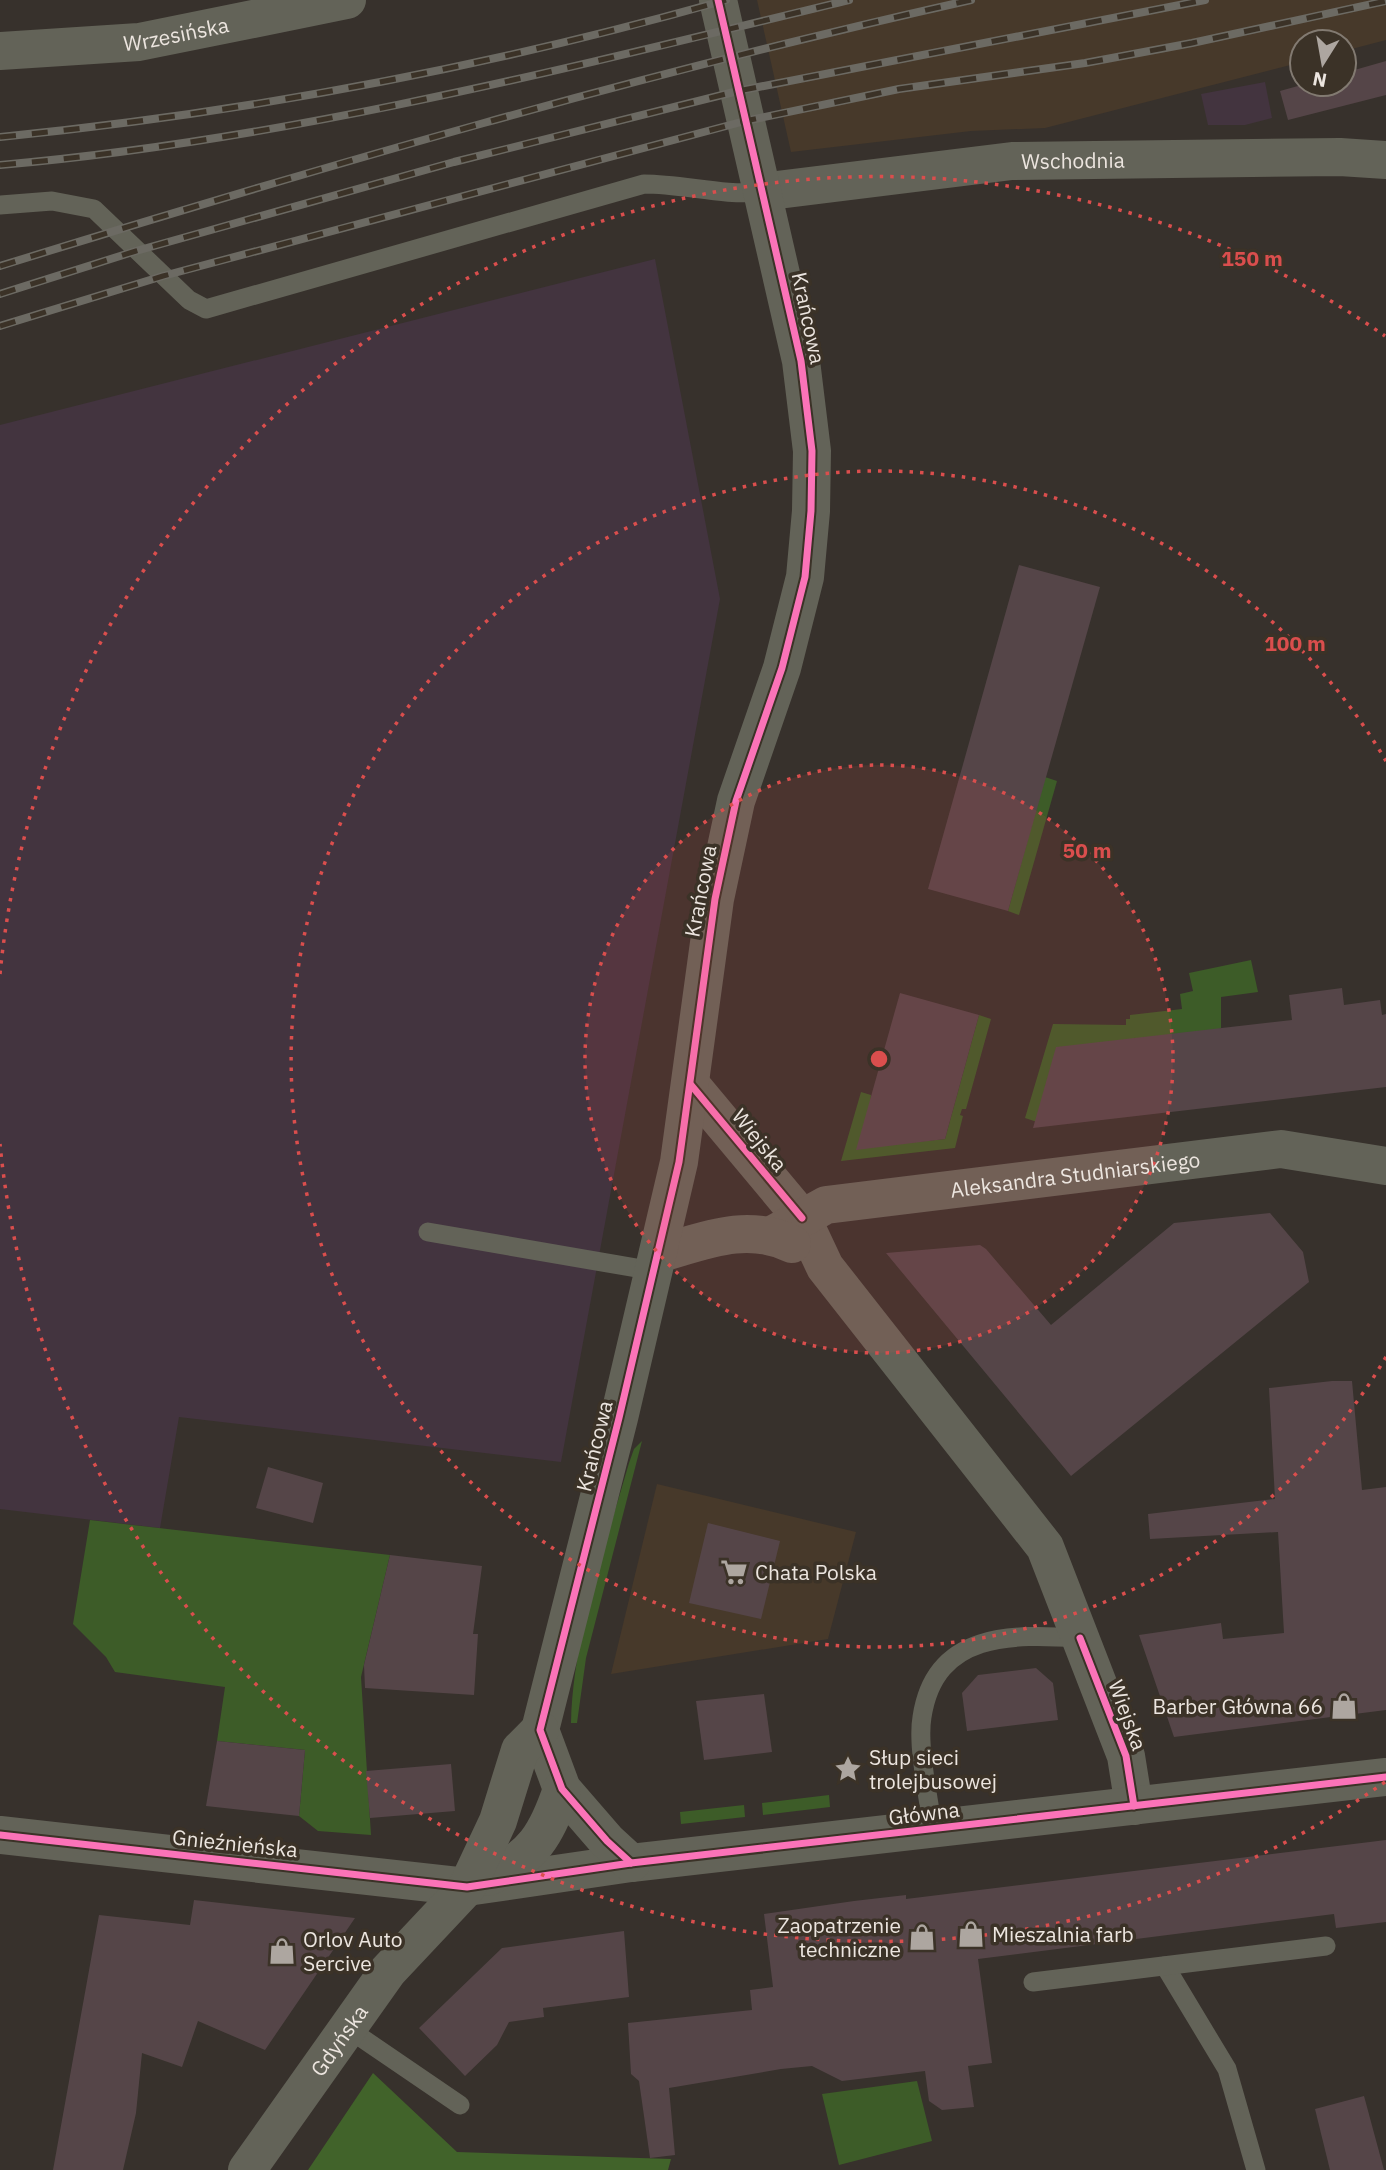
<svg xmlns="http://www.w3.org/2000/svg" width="1386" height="2170" viewBox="0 0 1386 2170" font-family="'IBM Plex Sans',sans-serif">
  <rect width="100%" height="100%" fill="#37312c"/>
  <!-- built -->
  <g fill="#47392a">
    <path d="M757,0H1386V40L1344,51V42H1302V62L1045,128L971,131L791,152Z"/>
    <path d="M657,1484L856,1532L828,1639L611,1674Z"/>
  </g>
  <!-- industrial -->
  <g fill="#43343f">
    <path d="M1265,82L1272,118L1245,125H1208L1201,94Z"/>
    <path d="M655,259L720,599L561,1462L179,1417L160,1528L0,1509V425Z"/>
  </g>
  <!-- green -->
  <g fill="#3d5c28">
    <path d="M1045,777L1057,781L1019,915L1008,911Z"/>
    <path d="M1251,960L1258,992L1221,997V1028L1040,1123L1025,1118L1053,1024L1126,1025V1019H1130V1015L1182,1009L1180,994L1193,991L1189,973Z"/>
    <path d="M979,1015L991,1019L966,1109H962L960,1115L963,1116L955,1148L841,1161L861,1092L871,1095L867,1147L945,1139Z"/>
    <path d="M642,1441L586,1658L577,1723H571C573,1636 605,1547 629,1463L634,1449Z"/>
    <path d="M90,1520L390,1555L361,1677L371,1835L318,1831L299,1816L305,1750L217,1741L225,1687L115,1672L106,1657L73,1624Z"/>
    <path d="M829,1795L830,1807L763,1815L762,1803Z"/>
    <path d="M744,1805L745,1817L681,1824L680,1812Z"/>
    <path d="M917,2081L932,2141L839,2165L822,2094Z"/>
  </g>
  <!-- forest -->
  <path fill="#41632a" d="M373,2073L457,2152L671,2159L668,2170H308Z"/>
  <!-- building -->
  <g fill="#554548">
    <path d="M1386,61V95L1288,120L1280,91L1305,84H1344V73Z"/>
    <path d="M1019,565L1100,587L1008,911L928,889Z"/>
    <path d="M1342,988L1344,1005L1380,1000L1382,1015L1386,1014V1087L1033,1128L1056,1047L1292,1020L1289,995Z"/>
    <path d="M900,993L979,1015L945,1139L856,1150Z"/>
    <path d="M1270,1213L1303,1252L1309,1282L1071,1476L886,1253L980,1245L986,1249L1051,1325L1174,1223Z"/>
    <path d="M1332,1381H1352L1362,1490L1386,1487V1710L1174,1737L1139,1635L1221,1623L1223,1639L1284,1633L1278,1532L1150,1539L1148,1514L1275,1499L1269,1388Z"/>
    <path d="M268,1467L323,1483L313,1523L256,1508Z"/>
    <path d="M708,1523L780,1541L761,1619L689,1603Z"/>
    <path d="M390,1555L482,1566L473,1634H478L474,1695L365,1688L364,1665Z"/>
    <path d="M1036,1668L1053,1683L1058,1720L967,1731L962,1693L978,1675Z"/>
    <path d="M764,1694L772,1752L704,1760L696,1701Z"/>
    <path d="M217,1741L305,1750L299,1816L206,1806Z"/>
    <path d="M451,1764L455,1811L370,1818L366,1771Z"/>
    <path d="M1386,1840V1922L1336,1928L1334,1914L978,1959L992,2063L968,2066L974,2107L942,2110L929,2101L925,2071L842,2081L812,2066L781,2069L669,2088L675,2155L650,2158L639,2081L631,2074L628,2023L752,2010L750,1990L773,1987L764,1914L854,1901L906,1895V1899Z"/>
    <path d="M194,1900L355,1918L265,2050L198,2021L182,2067L142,2053L136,2113L123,2170H53L99,1915L190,1925Z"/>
    <path d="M624,1931L629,1997L543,2008L544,2017L509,2022L497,2045L465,2076L419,2028L502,1948Z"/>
    <path d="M1364,2096L1384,2170H1330L1315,2109Z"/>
  </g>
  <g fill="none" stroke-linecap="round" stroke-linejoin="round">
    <!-- service -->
    <g stroke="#636358" stroke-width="19">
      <path d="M0,205L52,201L94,209L189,300L206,309L644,184C684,184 722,196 762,192"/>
      <path d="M428,1232L654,1271"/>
      <path d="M933,1830C929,1800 917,1746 922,1717C935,1631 1013,1634 1080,1638"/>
      <path d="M1165,1966L1227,2069L1256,2170"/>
      <path d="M1033,1982L1326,1946"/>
      <path d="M347,2028L460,2105"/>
    </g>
    <!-- minor -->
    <g stroke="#636358" stroke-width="38">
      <path id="s1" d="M0,51L139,42L347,0"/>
      <path id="s2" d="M762,192L1012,161L1340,157L1386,160"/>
      <path d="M691,1085L802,1218L825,1267L1045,1547L1126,1756L1134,1806"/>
      <path id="s3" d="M770,1236L826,1205L1281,1149L1386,1166"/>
      <path d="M658,1254C704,1241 746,1222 792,1244"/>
    </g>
    <!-- tertiary -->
    <g stroke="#636358" stroke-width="38">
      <path d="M0,1835L467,1887L631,1863L1386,1777"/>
      <path d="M631,1863L607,1841L562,1789L540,1730L619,1418L679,1162L715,899L736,801L782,668L805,577L811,511L812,451L801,361L718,0"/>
      <path d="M488,1877C533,1858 547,1834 562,1789"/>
      <path id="s4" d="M247,2170L388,1971L467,1887L498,1821L520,1750L540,1730"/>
    </g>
    <defs>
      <g id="rail">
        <path d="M0,137C245,113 489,67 726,0"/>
        <path d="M0,165C288,140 569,68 849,0"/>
        <path d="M0,266C320,167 644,73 971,0"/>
        <path d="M0,294L136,251L454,162L738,91L1205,0"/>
        <path d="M0,326L163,276L745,121L899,89L1085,63L1192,43L1386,1"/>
      </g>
    </defs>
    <!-- rail casing -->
    <use href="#rail" stroke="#6c6a63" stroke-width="8"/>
    <!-- rail -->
    <use href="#rail" stroke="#3b3227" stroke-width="5" stroke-dasharray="16" stroke-linecap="butt"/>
    <defs>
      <g id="cycleway">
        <path d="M691,1085L802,1218"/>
        <path d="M1080,1638L1126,1756L1134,1806"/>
        <path d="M0,1835L467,1887L631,1863L1386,1777"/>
        <path d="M631,1863L607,1841L562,1789L540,1730L619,1418L679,1162L715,899L736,801L782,668L805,577L811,511L812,451L801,361L718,0"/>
      </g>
    </defs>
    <!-- cycleway casing -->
    <use href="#cycleway" stroke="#3b3227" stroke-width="11"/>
    <!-- cycleway -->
    <use href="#cycleway" stroke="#fb73b8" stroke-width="7"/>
  </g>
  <!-- distance rings -->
  <circle cx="879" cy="1059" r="294" fill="#da4e4d" fill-opacity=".12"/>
  <g fill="none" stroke="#da4e4d" stroke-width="3.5" stroke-dasharray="3.5 7">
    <circle cx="879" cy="1059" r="294"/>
    <path d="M1386 1357A588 588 0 1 1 1386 761"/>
    <path d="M1385 1782A883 883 0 0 1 0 1144M0 974A883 883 0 0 1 1385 336"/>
  </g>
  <!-- icons -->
  <defs>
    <symbol id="supermarket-bare" viewBox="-9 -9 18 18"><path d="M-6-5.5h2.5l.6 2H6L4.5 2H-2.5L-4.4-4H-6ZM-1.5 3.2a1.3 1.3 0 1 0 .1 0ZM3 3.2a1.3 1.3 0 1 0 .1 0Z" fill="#ada6a0" stroke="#3b3227" stroke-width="2.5" paint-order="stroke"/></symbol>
    <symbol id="shop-bare" viewBox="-9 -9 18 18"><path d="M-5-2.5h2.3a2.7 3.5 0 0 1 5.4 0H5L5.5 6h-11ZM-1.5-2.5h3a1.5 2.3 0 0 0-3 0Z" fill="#ada6a0" stroke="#3b3227" stroke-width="2.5" paint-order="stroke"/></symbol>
    <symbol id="sight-bare" viewBox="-9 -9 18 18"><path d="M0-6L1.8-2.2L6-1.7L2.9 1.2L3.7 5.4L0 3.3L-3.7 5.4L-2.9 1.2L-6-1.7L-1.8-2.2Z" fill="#ada6a0" stroke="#3b3227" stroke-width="2.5" paint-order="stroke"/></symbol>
  </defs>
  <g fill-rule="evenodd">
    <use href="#supermarket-bare" x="715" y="1553" width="38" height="38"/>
    <use href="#shop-bare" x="1325" y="1687" width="38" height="38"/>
    <use href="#sight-bare" x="829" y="1750" width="38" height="38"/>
    <use href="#shop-bare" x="952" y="1915" width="38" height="38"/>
    <use href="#shop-bare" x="903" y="1918" width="38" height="38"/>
    <use href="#shop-bare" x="263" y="1932" width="38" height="38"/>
  </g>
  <g text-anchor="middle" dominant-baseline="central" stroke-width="7" stroke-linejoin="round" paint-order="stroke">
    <!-- street labels -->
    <g font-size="21" fill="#ece5df" stroke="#3b3227">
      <text stroke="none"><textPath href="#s1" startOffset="177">Wrzesińska</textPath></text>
      <text stroke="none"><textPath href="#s2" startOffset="313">Wschodnia</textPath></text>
      <text transform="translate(809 318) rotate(78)">Krańcowa</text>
      <text transform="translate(700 891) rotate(-79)">Krańcowa</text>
      <text transform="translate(760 1140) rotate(51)">Wiejska</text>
      <text stroke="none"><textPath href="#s3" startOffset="315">Aleksandra Studniarskiego</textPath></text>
      <text transform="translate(594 1446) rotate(-76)">Krańcowa</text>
      <text transform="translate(1128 1715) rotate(70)">Wiejska</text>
      <text transform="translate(924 1813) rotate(-7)">Główna</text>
      <text transform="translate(235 1843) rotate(6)">Gnieźnieńska</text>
      <text stroke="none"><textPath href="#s4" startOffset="159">Gdyńska</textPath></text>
    </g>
    <!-- poi labels -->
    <g font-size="21" fill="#ece5df" stroke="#3b3227" text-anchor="start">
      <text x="755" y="1572">Chata Polska</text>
      <text x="1323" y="1706" text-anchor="end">Barber Główna 66</text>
      <text x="869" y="1757">Słup sieci<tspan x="869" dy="24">trolejbusowej</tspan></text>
      <text x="901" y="1925" text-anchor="end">Zaopatrzenie<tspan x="901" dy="24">techniczne</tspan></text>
      <text x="992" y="1934">Mieszalnia farb</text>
      <text x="303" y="1939">Orlov Auto<tspan x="303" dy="24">Sercive</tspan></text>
    </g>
  </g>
  <circle cx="879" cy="1059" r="10" fill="#da4e4d" stroke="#3b3227" stroke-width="3.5"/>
  <g font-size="21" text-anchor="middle" font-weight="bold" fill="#da4e4d" stroke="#3b3227" stroke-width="7" stroke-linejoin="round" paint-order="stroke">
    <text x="1252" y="266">150 m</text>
    <text x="1295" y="651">100 m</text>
    <text x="1087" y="858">50 m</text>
  </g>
  <!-- north arrow -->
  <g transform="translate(1323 63) rotate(191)"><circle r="33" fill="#3b3227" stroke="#827a71" stroke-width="2"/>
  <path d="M0-5L12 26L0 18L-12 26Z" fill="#ada6a0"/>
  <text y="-10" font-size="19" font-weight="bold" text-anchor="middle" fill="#ece5df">N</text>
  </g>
</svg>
